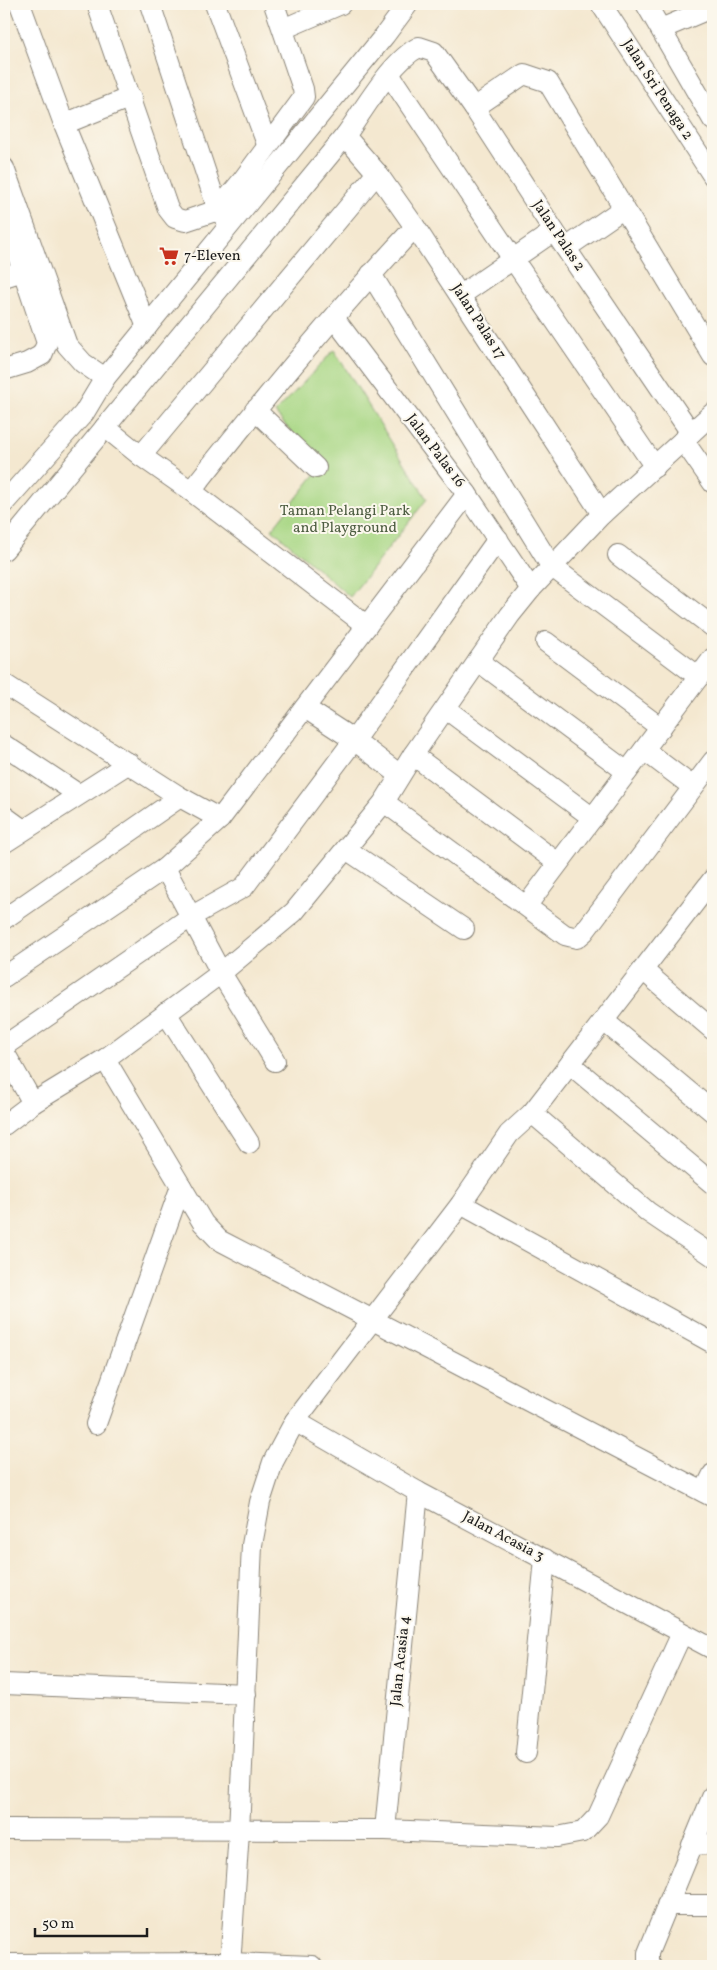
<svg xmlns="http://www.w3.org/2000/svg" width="717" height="1970" viewBox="0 0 717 1970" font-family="Vollkorn,serif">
  <rect width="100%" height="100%" fill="#fbf7ec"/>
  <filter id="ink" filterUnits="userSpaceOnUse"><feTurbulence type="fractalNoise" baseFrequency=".02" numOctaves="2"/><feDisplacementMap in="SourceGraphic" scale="10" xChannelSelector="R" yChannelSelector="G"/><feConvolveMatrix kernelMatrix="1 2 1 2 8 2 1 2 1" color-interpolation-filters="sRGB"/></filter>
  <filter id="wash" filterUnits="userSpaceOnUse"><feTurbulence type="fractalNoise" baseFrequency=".0096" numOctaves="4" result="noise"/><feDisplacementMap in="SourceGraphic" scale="20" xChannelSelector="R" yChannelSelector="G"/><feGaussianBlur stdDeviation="1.12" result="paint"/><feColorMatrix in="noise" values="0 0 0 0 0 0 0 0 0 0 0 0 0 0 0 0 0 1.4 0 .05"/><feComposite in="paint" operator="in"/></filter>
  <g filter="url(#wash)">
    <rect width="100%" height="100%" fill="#f4e8d0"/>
    <!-- green -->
    <path fill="#a9d785" stroke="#627a50" d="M334,350L427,499L350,597L272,529L321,467L275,413Z"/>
  </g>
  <g filter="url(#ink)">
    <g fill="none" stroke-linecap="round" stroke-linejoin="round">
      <defs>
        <g id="minor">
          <path d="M20,4L64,124L147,327"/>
          <path d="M97,4L168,209L175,218L185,221L218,210L242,181L304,97L303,89L274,4"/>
          <path d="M150,4L218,210L225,218"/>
          <path d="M215,4L267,144"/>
          <path d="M601,4L713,176"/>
          <path d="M646,4L713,120"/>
          <path d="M283,29L341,4"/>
          <path d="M661,29L713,7"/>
          <path d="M389,74L513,259L655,467"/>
          <path d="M474,108L524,74L548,82L713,356"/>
          <path d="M64,124L131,97"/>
          <path d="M345,136L377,173L415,227L602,514"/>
          <path d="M4,168L67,345L83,363L105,378"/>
          <path d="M4,214L47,343L42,355L27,363L4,370"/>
          <path d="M566,248L624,208"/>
          <path d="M371,274L551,566L699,677"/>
          <path d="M4,277L23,271"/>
          <path d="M461,295L554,231"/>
          <path d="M334,318L467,494L531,589"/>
          <path d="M255,410L316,468"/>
          <path d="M105,427L141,456L191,491L367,626"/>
          <path d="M683,440L713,483"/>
          <path d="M141,456L377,173"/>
          <path d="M191,491C263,400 336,311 415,227"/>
          <path d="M4,503L84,413L105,378L385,35L408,4"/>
          <path d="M4,550L345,136C364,110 391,61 419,47L434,52L474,108L554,231L691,433"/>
          <path d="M618,555L713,627"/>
          <path d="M546,642L661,728"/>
          <path d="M478,661L627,772"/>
          <path d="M4,684L180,797L220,819"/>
          <path d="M305,708L354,740L400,775"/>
          <path d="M446,709L593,818"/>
          <path d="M4,745L78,794"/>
          <path d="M644,750L693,787"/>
          <path d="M413,755L558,863"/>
          <path d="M384,802L565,935L577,938L584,932L713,761"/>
          <path d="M4,816L22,829"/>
          <path d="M4,843L129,763"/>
          <path d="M346,849L464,929"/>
          <path d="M165,868L221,973L275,1061"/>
          <path d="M527,905L713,658"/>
          <path d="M4,919L180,797"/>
          <path d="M643,970L713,1030"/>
          <path d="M4,977L165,868L220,819L467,494"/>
          <path d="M166,1013L249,1143"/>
          <path d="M604,1021L713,1112"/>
          <path d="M4,1046L192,916L244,887L354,740L498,539"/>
          <path d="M4,1052L33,1103"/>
          <path d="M105,1059L203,1223L219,1240L713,1497"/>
          <path d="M570,1064L713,1184"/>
          <path d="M532,1113L648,1212L713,1256"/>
          <path d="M4,1125L33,1103L105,1059L221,973L294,912L384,802L413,755L510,615L531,589L602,514L713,413"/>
          <path d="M461,1204L713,1343"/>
          <path d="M295,1421L418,1492L713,1649"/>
          <path d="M96,1424L181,1186"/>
          <path d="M704,1492L713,1474"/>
          <path d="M4,1684L246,1694"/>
          <path d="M526,1753L545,1559"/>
          <path d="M4,1829L385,1830L557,1837L583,1832L598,1816L682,1633"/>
          <path d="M385,1830L418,1492"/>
          <path d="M692,1845L713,1844"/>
          <path d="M667,1905H713"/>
          <path d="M4,1964L231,1963L312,1966"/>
          <path d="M230,1966L239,1831L252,1545L260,1502L273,1462L295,1421L461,1204L509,1134L532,1113L713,879"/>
          <path d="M651,1966L648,1964V1953L713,1795"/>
        </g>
      </defs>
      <!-- minor casing -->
      <use href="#minor" stroke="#888276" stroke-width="22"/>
      <!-- minor -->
      <use href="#minor" stroke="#fff" stroke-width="20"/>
    </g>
  </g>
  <!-- icons -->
  <defs>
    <symbol id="supermarket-bare" viewBox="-9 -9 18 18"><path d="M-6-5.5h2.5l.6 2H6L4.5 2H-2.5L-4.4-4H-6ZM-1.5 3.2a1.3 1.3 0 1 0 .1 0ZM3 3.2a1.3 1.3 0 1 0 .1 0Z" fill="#c8321e" stroke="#fbf7ec" stroke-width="2.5" paint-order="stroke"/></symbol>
  </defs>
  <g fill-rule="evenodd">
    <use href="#supermarket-bare" x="155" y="242" width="28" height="28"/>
  </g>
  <g text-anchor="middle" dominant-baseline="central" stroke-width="4" stroke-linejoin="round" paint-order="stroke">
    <!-- street labels -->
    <g font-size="15" fill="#1c1c1c" stroke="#fbf7ec">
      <text transform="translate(657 90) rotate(57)">Jalan Sri Penaga 2</text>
      <text transform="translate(558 236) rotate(56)">Jalan Palas 2</text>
      <text transform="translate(478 322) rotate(57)">Jalan Palas 17</text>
      <text transform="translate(435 451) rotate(53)">Jalan Palas 16</text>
      <text transform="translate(503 1537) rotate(28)">Jalan Acasia 3</text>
      <text transform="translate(401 1661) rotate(-84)">Jalan Acasia 4</text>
    </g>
    <!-- poi labels -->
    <g font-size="15" fill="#1c1c1c" stroke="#fbf7ec" text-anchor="start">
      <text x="184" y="256">7-Eleven</text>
    </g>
    <!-- park labels -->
    <g font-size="15" fill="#4d5d41" stroke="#fbf7ec">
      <text x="345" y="511">Taman Pelangi Park<tspan x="345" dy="17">and Playground</tspan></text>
    </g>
  </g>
  <!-- margin -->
  <rect width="717" height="1970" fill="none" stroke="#fbf7ec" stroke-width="20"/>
  <!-- scale -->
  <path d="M35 1928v8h112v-8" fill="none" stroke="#1c1c1c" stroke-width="2.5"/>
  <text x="42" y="1928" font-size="15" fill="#1c1c1c" stroke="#fbf7ec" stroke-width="4" paint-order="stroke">50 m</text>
</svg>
